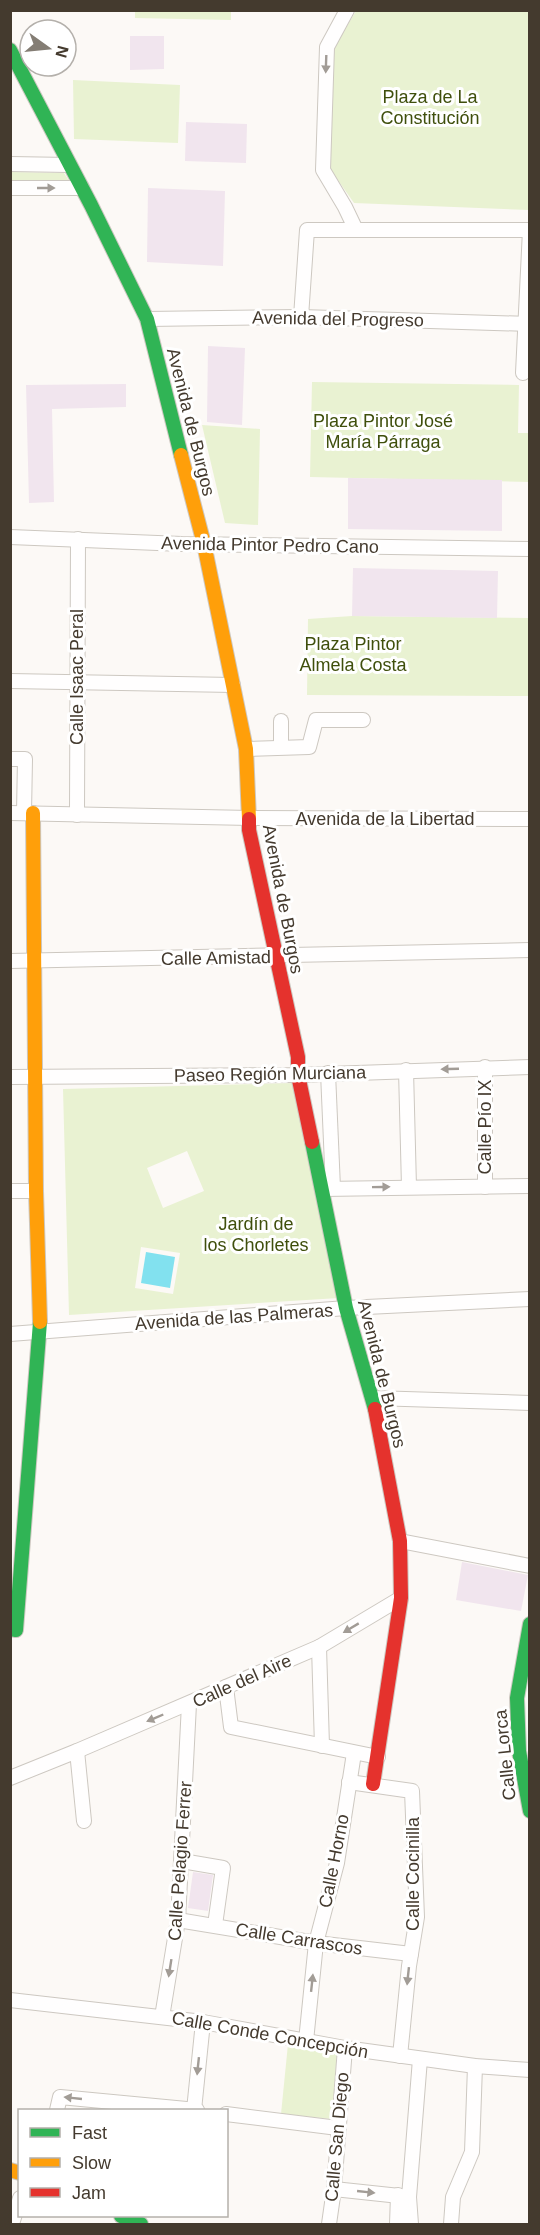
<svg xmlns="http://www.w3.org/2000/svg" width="540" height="2235" viewBox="0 0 540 2235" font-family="Arial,sans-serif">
  <rect width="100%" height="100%" fill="#fcf9f6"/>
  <!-- green -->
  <g fill="#e9f2d2" fill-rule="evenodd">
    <path d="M135,11H231V20L135,18Z"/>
    <path d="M356,11H529V210L354,203L328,166L333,49Z"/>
    <path d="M73,80L180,85L178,143L74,139Z"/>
    <path d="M11,172L64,173L71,184L11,183Z"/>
    <path d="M312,382L519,385L518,433H529V482L310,477Z"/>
    <path d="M202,425L260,429L258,525L225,523Z"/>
    <path d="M352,616L529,618V696L307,695L308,619Z"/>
    <path d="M295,1083L339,1298L69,1315L63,1089ZM187,1151L204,1191L163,1208L147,1168ZM141,1247L180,1253L173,1294L135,1288Z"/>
    <path d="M288,2044L337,2052L332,2119L281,2114Z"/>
  </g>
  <!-- water -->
  <path fill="#82e1ef" d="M146,1252L175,1257L170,1288L141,1283Z"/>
  <!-- building -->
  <g fill="#f1e5ee">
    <path d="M130,36H164V69L130,70Z"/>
    <path d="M186,122L247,124L246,163L185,161Z"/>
    <path d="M148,188L225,191L223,266L147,262Z"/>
    <path d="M208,346L245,348L242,425L207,422Z"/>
    <path d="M126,384V407L52,409L54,502L29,503L26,385Z"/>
    <path d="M348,478L502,480V531L348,529Z"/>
    <path d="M353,568L498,571L497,618L352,616Z"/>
    <path d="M462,1562L528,1575L521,1611L456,1600Z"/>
    <path d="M193,1872L213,1875L208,1911L188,1908Z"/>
  </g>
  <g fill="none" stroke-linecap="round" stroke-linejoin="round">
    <defs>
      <g id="street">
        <path d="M347,10L327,47L323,170L345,207L356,230"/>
        <path d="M10,164L69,165"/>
        <path d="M10,188H82"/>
        <path d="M301,317L307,230H529"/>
        <path d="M147,319L301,317L530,324"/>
        <path d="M523,373L530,230"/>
        <path d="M10,537L182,544L530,549"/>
        <path d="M10,681L233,685"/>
        <path d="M281,721V747"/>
        <path d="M246,749L309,747L316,720H363"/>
        <path d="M10,759H25L24,813"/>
        <path d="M10,813L250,818L530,819"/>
        <path d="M77,815L78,539"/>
        <path d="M10,961L530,950"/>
        <path d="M485,1067V1187"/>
        <path d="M406,1070L409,1187"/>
        <path d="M328,1073L333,1188"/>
        <path d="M10,1077L298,1075L530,1067"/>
        <path d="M323,1189L530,1186"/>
        <path d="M10,1191H36"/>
        <path d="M10,1334L346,1308L530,1299"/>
        <path d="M373,1398L530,1403"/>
        <path d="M400,1541L530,1566"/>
        <path d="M319,1647L322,1746"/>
        <path d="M226,1687L231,1727L378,1757"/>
        <path d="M77,1751L84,1821"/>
        <path d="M10,1778L77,1751L319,1647L401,1598"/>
        <path d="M349,1782L412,1791L417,1917L409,1966L400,2056"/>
        <path d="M182,1861L223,1868L215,1925"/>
        <path d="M178,1920L316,1943L411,1954"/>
        <path d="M10,2000L203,2022L345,2048L475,2066L530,2070"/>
        <path d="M162,2017L178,1920L189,1704"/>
        <path d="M306,2041L316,1943L337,1863L354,1753"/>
        <path d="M57,2110L60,2097L197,2110"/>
        <path d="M194,2110L203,2022"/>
        <path d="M226,2114L338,2128"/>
        <path d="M334,2189L409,2197"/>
        <path d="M12,2224L20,2198"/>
        <path d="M329,2224L334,2189L345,2048"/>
        <path d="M397,2224L398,2195"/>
        <path d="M411,2224L409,2197L420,2059"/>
        <path d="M451,2224L453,2197L472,2152L475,2066"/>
      </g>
      <g id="fast">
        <path d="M10,50L91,205L147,319L181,455"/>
        <path d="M312,1142L346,1308L375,1409"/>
        <path d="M530,1624L517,1698L519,1751L530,1811"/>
        <path d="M10,1629L16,1630L40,1322"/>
        <path d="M121,2216L141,2224"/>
      </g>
      <g id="slow">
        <path d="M181,455L204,544L246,749L249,819"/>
        <path d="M33,813L36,1191L40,1322"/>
        <path d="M10,2170L20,2173"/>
      </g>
      <g id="jam">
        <path d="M249,819V830L298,1057V1075L312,1142"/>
        <path d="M373,1784L401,1598L400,1541L375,1409"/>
      </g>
    </defs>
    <!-- street casing -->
    <use href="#street" stroke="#cdc8c1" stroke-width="16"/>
    <!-- fast casing -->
    <use href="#fast" stroke="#cdc8c1" stroke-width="16"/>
    <!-- slow casing -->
    <use href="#slow" stroke="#cdc8c1" stroke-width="16"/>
    <!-- jam casing -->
    <use href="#jam" stroke="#cdc8c1" stroke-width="16"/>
    <!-- street -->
    <use href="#street" stroke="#fffefe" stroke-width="14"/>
    <!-- fast -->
    <use href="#fast" stroke="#30b455" stroke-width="14"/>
    <!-- slow -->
    <use href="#slow" stroke="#ff9f0a" stroke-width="14"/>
    <!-- jam -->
    <use href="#jam" stroke="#e5322d" stroke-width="14"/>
  </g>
  <!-- one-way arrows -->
  <defs><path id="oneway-solid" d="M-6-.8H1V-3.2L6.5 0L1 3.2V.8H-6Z" transform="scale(1.5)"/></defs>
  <g fill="#a29c96">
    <use href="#oneway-solid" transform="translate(326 64) rotate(92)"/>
    <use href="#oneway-solid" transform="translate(46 188)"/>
    <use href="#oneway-solid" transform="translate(450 1069) rotate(178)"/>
    <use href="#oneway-solid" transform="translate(381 1187) rotate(-1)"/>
    <use href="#oneway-solid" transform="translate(351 1628) rotate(149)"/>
    <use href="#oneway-solid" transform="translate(155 1718) rotate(157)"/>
    <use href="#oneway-solid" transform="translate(170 1968) rotate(99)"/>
    <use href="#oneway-solid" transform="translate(408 1976) rotate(96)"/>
    <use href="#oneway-solid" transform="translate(312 1983) rotate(-84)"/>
    <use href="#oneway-solid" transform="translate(198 2066) rotate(96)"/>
    <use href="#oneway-solid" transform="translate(73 2098) rotate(-174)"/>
    <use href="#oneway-solid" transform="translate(366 2192) rotate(6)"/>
  </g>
  <g text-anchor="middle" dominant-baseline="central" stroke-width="6" stroke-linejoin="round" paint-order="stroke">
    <!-- park labels -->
    <g font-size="18" fill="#3f4f0c" stroke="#fff">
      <text x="430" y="97">Plaza de La<tspan x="430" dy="21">Constitución</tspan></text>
      <text x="383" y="421">Plaza Pintor José<tspan x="383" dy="21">María Párraga</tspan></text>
      <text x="353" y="644">Plaza Pintor<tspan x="353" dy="21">Almela Costa</tspan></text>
      <text x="256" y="1224">Jardín de<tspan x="256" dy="21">los Chorletes</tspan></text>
    </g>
    <!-- street labels -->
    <g font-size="18" fill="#443a2e" stroke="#fff">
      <text transform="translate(338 319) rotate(1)">Avenida del Progreso</text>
      <text transform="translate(191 422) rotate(76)">Avenida de Burgos</text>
      <text transform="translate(270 545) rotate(1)">Avenida Pintor Pedro Cano</text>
      <text transform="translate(77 677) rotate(-90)">Calle Isaac Peral</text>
      <text x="385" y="819">Avenida de la Libertad</text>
      <text transform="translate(283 899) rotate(79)">Avenida de Burgos</text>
      <text transform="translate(216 958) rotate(-1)">Calle Amistad</text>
      <text transform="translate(270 1074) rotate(-1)">Paseo Región Murciana</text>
      <text transform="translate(485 1127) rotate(-90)">Calle Pío IX</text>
      <text transform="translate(234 1317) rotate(-4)">Avenida de las Palmeras</text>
      <text transform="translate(382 1374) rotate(76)">Avenida de Burgos</text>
      <text transform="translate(242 1681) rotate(-24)">Calle del Aire</text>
      <text transform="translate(505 1755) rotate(-96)">Calle Lorca</text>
      <text transform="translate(180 1861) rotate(-86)">Calle Pelagio Ferrer</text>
      <text transform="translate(334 1861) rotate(-79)">Calle Horno</text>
      <text transform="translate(413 1874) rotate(-90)">Calle Cocinilla</text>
      <text transform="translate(299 1939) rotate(9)">Calle Carrascos</text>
      <text transform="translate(270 2035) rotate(10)">Calle Conde Concepción</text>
      <text transform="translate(337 2137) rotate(-85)">Calle San Diego</text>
    </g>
  </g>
  <!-- border -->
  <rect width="540" height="2235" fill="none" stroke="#443a2e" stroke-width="24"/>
  <!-- legend -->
  <rect x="18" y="2109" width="210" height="108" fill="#ffffff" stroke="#b4b0ab" stroke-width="1.5"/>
  <rect x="30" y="2128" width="30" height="9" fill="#30b455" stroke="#b4b0ab" stroke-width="1.5"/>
  <text x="72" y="2139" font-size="18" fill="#443a2e">Fast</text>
  <rect x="30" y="2158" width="30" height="9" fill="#ff9f0a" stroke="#b4b0ab" stroke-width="1.5"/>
  <text x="72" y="2169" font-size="18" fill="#443a2e">Slow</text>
  <rect x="30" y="2188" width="30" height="9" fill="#e5322d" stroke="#b4b0ab" stroke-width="1.5"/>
  <text x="72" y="2199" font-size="18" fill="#443a2e">Jam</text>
  <!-- north arrow -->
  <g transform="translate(48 48) rotate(105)"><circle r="28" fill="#ffffff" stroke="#b4b0ab" stroke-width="1.5"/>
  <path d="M0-4.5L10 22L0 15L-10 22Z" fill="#847d74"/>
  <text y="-9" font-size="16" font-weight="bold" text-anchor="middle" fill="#443a2e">N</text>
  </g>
</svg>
